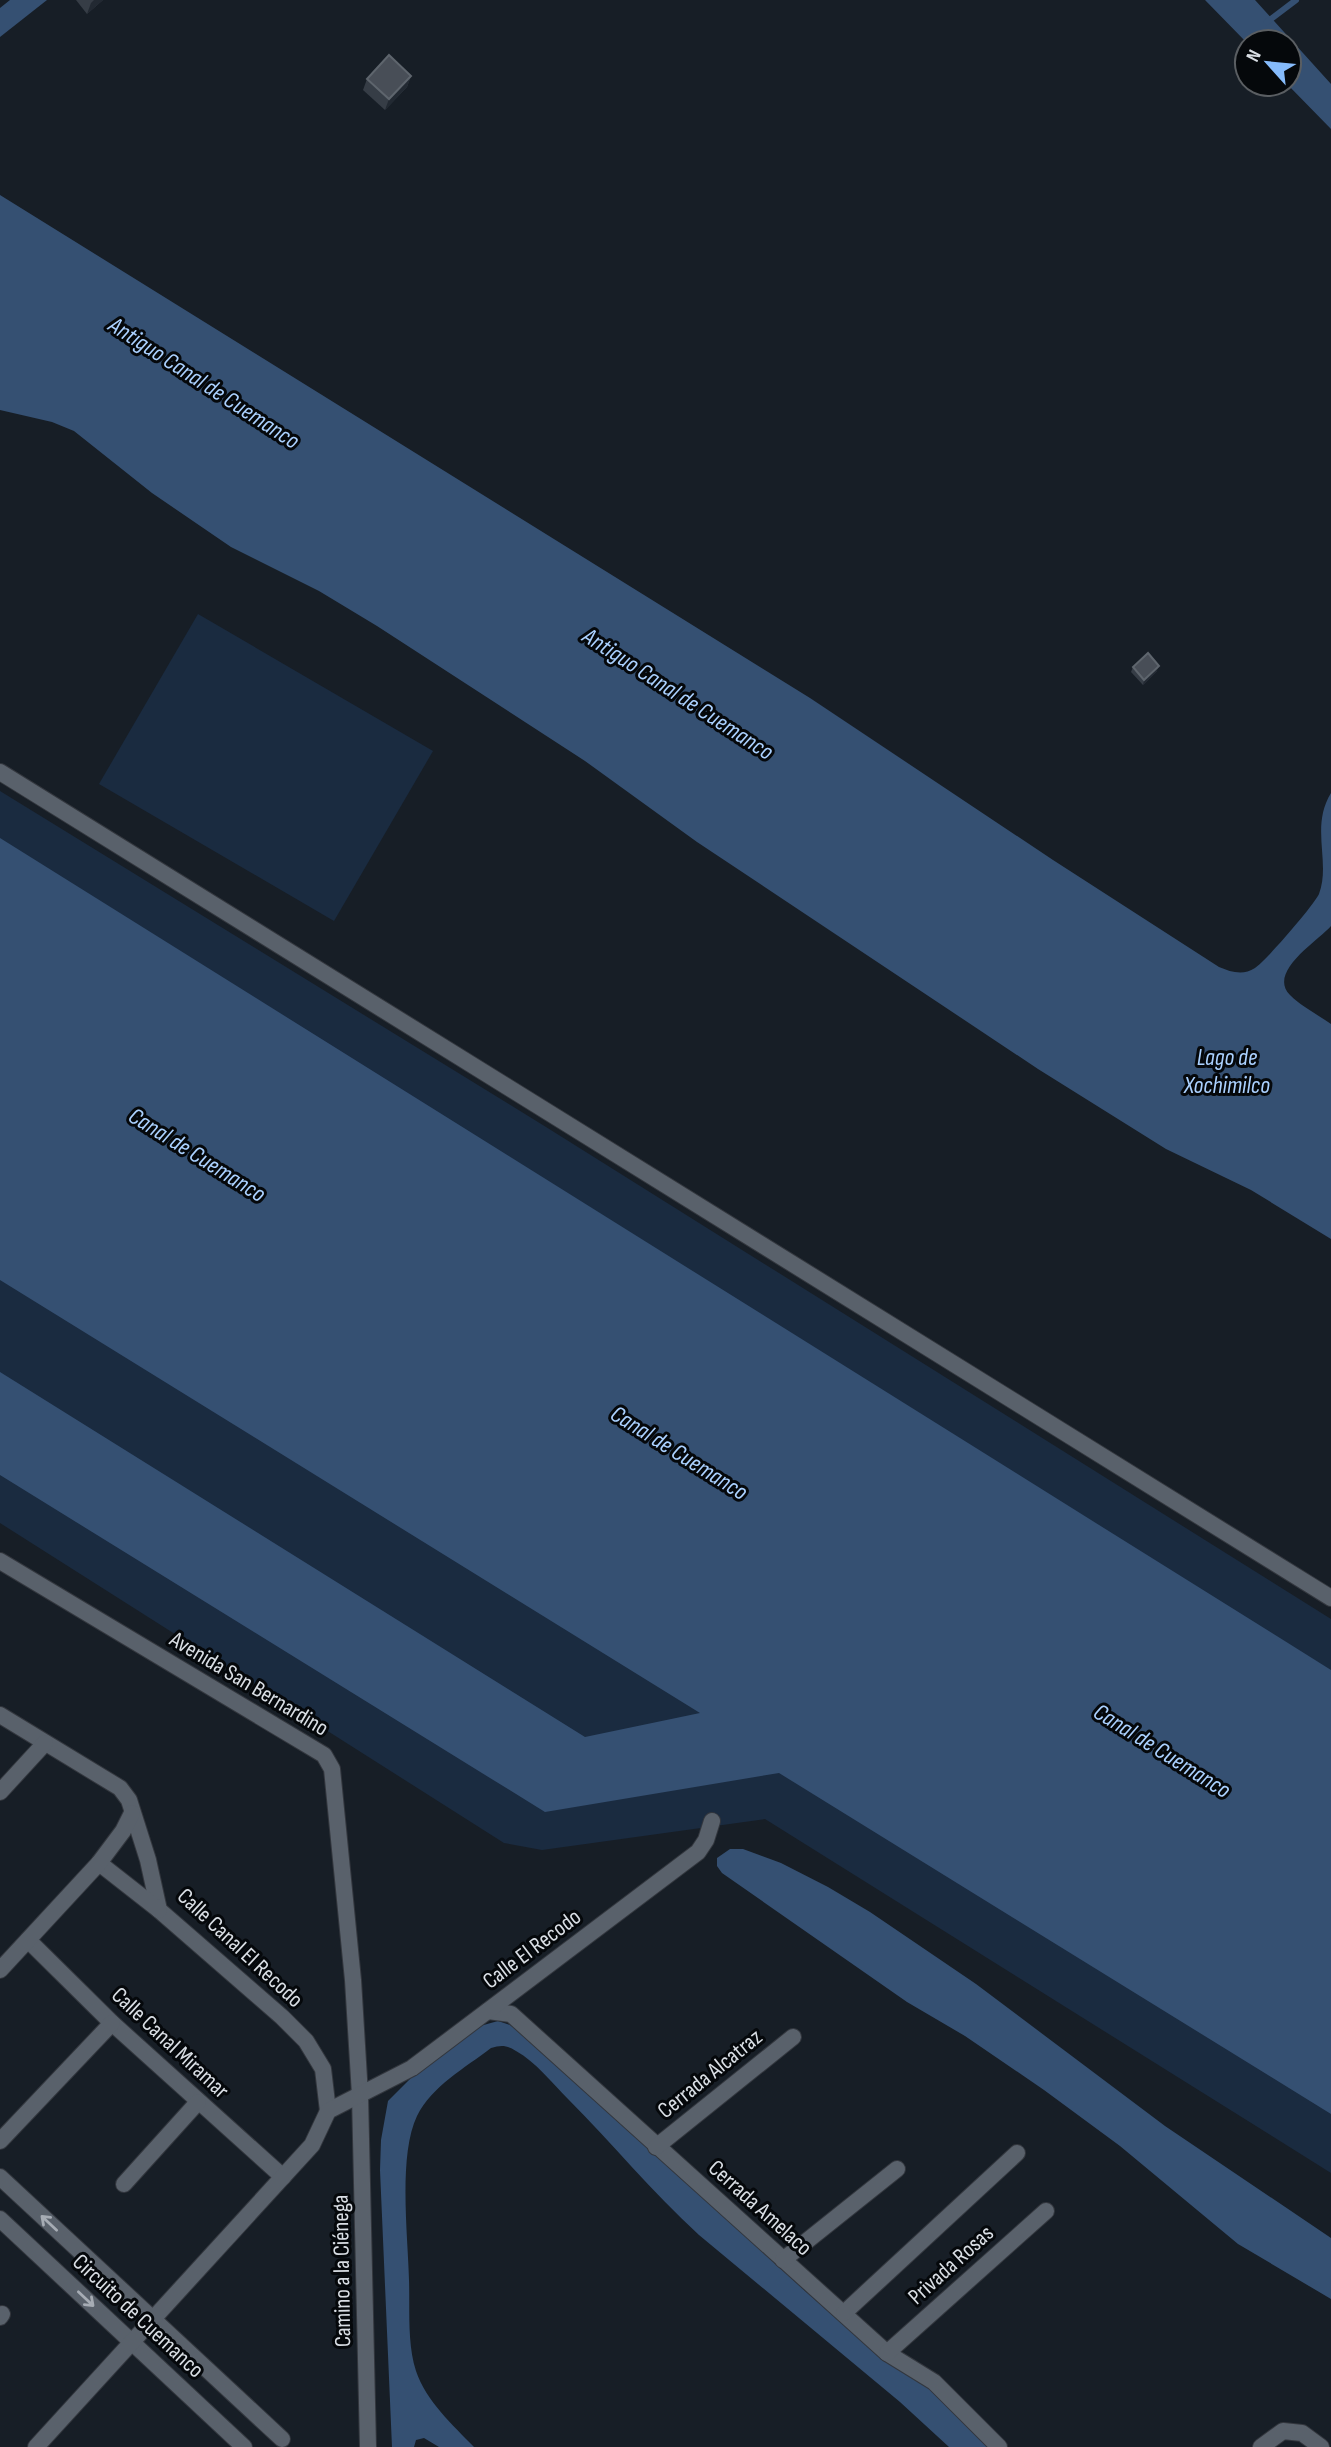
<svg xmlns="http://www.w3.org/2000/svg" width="1331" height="2447" viewBox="0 0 1331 2447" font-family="'Sofia Sans Condensed',sans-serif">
  <rect width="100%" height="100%" fill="#171e26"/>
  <!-- green -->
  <g fill="#1a2b40">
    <path d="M198,614L433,751L334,921L99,784Z"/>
    <path d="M0,791L546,1127L1331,1619V2173L765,1819L542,1850L504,1843L0,1523Z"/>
  </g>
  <!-- water -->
  <g fill="#355072">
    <path d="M10,0H47L0,37V8Z"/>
    <path d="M1205,0H1255L1331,84V129L1287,84H1289V42L1247,43Z"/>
    <path d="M0,195L810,698L1053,860L1219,967C1231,972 1243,976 1255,968C1265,962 1314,905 1319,894C1331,862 1310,827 1331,793V926C1318,941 1267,972 1290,995C1301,1006 1318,1015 1331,1024V1239L1251,1190L1166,1149L1038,1069L697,842L585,761L377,626L319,591L231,547L152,493L74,431L52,422L0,410Z"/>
    <path d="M0,838L1331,1670V2114L779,1773L545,1812L0,1475V1372L585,1737L700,1713L0,1280Z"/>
    <path d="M730,1849H743L781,1863L828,1887L870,1912L976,1984L1165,2126L1331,2238V2299L1238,2244L1120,2146L1044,2090L965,2036L907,2002L722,1873L717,1866V1858Z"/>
    <path d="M498,2021L510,2025L532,2039L805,2291L852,2332L922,2382L989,2447H949L900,2402L699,2235C652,2192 612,2143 568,2099C552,2083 536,2062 516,2051C507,2045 501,2045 491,2048C465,2068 432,2086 417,2116C398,2156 408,2236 409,2280C410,2309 407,2343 416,2371C426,2401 453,2425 474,2447H439L424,2438L416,2440L414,2447H392L380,2170L381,2140L388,2101L414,2075L480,2026Z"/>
  </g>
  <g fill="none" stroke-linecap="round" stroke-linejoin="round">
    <!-- stream -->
    <path stroke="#355072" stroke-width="6" d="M1267,22L1296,0"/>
    <defs>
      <g id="street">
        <path d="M0,772L1331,1598"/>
        <path d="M0,1561L324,1755L332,1769L353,1980L360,2095L368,2447"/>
        <path d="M0,1715L120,1788L129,1800L148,1860L159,1910L282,2017L306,2041L323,2069L328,2111"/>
        <path d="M0,1792L45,1743"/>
        <path d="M99,1863L159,1910"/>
        <path d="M28,1940L112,2023L283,2177"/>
        <path d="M0,1970L99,1863L123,1831L132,1813"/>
        <path d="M488,2011L511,2014L887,2353L934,2382L999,2447"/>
        <path d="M0,2141L112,2023"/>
        <path d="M656,2147L793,2037"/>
        <path d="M0,2177L282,2439"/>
        <path d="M124,2184L198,2102"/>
        <path d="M0,2219L244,2447"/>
        <path d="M783,2260L897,2169"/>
        <path d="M844,2313L1017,2153"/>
        <path d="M0,2317L2,2314"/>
        <path d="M887,2353L1046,2211"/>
        <path d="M36,2447L312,2145L328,2111L412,2068L698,1852L706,1840L712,1821"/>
        <path d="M1261,2447L1283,2431L1302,2433L1321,2447"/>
      </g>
    </defs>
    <!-- street casing -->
    <use href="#street" stroke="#33373e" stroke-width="18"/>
    <!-- street -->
    <use href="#street" stroke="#59616b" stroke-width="16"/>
  </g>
  <!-- wall -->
  <g fill="#363d46">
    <path d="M76,0H103L87,14Z"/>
    <path d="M411,76L407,87L385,110L363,90L367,79Z"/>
    <path d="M1133,667L1157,671L1143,685L1131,672Z"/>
  </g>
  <!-- shaded-wall -->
  <g fill="#222932">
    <path d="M94,0H103L87,14L91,3Z"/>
    <path d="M411,76L407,87L385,110L389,99Z"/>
    <path d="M1159,666L1157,671L1143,685L1144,680Z"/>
  </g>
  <!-- building -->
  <g fill="#484e57" stroke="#5e656d" stroke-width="2">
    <path d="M389,55L411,76L389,99L367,79Z"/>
    <path d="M1148,653L1159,666L1144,680L1133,667Z"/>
  </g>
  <!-- one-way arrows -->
  <defs><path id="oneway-shaft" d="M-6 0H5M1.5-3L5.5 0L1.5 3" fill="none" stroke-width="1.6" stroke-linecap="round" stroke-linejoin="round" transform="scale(1.75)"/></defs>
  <g stroke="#a6acb4">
    <use href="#oneway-shaft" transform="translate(49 2223) rotate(-137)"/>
    <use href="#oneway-shaft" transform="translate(86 2299) rotate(43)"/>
  </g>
  <g text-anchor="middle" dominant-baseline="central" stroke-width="6" stroke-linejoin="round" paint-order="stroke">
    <!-- street labels -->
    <g font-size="23" fill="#d9dee4" stroke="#05080b">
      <text transform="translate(249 1684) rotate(31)">Avenida San Bernardino</text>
      <text transform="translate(240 1948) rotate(43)">Calle Canal El Recodo</text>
      <text transform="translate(532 1949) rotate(-37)">Calle El Recodo</text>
      <text transform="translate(170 2043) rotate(43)">Calle Canal Miramar</text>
      <text transform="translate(710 2074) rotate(-39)">Cerrada Alcatraz</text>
      <text transform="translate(760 2208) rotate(42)">Cerrada Amelaco</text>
      <text transform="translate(951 2265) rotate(-42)">Privada Rosas</text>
      <text transform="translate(342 2271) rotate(-91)">Camino a la Ciénega</text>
      <text transform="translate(138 2316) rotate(43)">Circuito de Cuemanco</text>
    </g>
    <!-- water labels -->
    <g font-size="24" font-style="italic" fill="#abd1ff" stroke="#05080b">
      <text transform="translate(204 383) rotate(33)">Antiguo Canal de Cuemanco</text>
      <text transform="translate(678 694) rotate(33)">Antiguo Canal de Cuemanco</text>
      <text x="1227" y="1057">Lago de<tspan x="1227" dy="28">Xochimilco</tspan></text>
      <text transform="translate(197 1155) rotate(32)">Canal de Cuemanco</text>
      <text transform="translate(679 1453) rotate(32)">Canal de Cuemanco</text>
      <text transform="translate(1162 1751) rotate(32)">Canal de Cuemanco</text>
    </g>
  </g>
  <!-- north arrow -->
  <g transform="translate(1268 63) rotate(297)"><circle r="33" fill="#05080b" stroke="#5a5e62" stroke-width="2"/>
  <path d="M0-5L12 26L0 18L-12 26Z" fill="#86bbfb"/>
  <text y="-10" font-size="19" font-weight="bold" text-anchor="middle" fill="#d9dee4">N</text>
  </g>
</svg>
